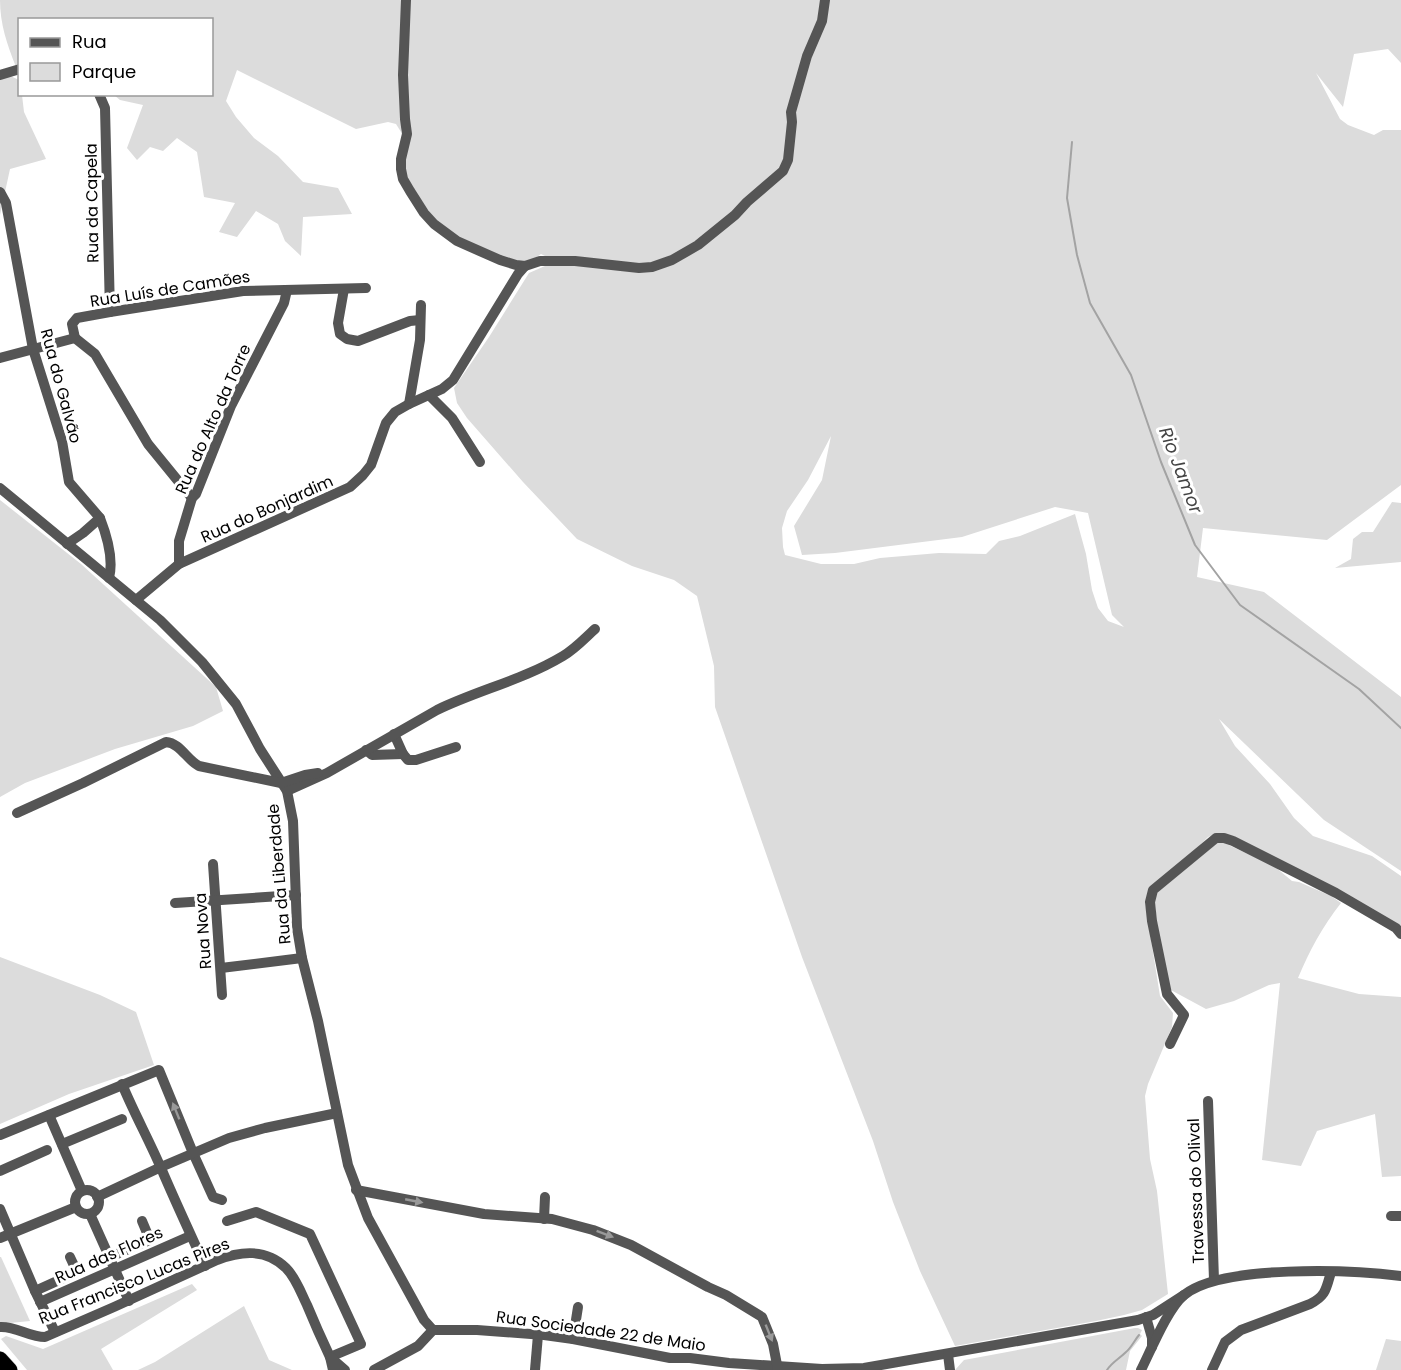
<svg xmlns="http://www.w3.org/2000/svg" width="1401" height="1370" viewBox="0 0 1401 1370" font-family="Poppins,sans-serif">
  <rect width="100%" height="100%" fill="#fff"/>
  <!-- green -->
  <g fill="#dcdcdc" fill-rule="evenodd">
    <path d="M0,0H1401V63L1388,49L1354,54L1343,107L1316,73L1340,119L1348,125L1374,135L1383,130H1401V485L1327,540L1203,528L1197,577L1264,592L1401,697V871L1324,820L1219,719L1235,746L1270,784L1294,818L1313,836L1372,856L1401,876V927L1217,833L1208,837L1145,902L1160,996L1173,1013L1172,1027L1148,1084L1145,1096L1150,1159L1157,1191L1168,1294L1142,1310L1124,1315L1096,1321L955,1346L920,1271L893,1202L873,1141L802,957L715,707L714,666L697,596L674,580L632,566L577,539L523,482L467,418L457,403L454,388L489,337L529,273L545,266L547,257L541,254L527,264L500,258L448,232L434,219L405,176V88L401,132L396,124L388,122L356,129L237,70L226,101L236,117L254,138L278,156L303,182L338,188L352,214L303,217L301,256L285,241L278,224L256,211L237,237L219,232L235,203L204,197L197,152L177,138L163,151L150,147L137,160L127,148L143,105L120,100L114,95L212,94V20H20L19,66L16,67C7,44 0,24 0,0ZM831,436L822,480L794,526L802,555L835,553L962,537L1055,507L1088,513L1112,615L1124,627L1108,621L1098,608L1092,590L1086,554L1075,514L1020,536L999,541L986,554L939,553L880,558L854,564H821L785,555L783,547L782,528L787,511L808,480Z"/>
    <path d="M0,71L19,80L20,94L22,95L24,112L46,159L10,169L0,215Z"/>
    <path d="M0,500L81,564L216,687L223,711L193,726L115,749L25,783L0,797Z"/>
    <path d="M1392,502L1401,503V562L1335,568L1351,559L1353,539L1362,532H1373Z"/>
    <path d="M1222,842L1274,866L1292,881L1299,882L1331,896L1341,903C1322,927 1310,950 1298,978L1359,994L1401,997V1176L1382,1177L1375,1114L1317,1131L1301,1166L1262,1160L1280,983L1269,985L1234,1001L1206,1009L1169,989L1160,949L1154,895L1217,843Z"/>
    <path d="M0,957L100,995L136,1012L154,1065L69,1094L0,1124Z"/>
    <path d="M0,1257H1L30,1321L0,1324Z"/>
    <path d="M192,1284L197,1290L101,1349L113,1370H27L1,1339L6,1336L43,1349Z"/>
    <path d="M244,1306L269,1360L292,1370H138L155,1362Z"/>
    <path d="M1135,1328H1138L1142,1330L1140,1334L1142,1336L1130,1351L1126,1370H955L964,1360Z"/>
    <path d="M1386,1339L1401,1341V1370H1376Z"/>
  </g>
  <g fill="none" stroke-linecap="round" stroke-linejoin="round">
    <!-- stream -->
    <g stroke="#a3a3a3" stroke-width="2">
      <path d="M1072,142L1067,198L1077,255L1090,303L1131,375L1161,462L1195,545L1240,605L1359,689L1401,728"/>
      <path d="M1107,1370C1112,1362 1119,1359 1126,1352C1131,1348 1134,1341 1139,1335"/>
    </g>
    <defs>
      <path id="highway" d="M0,1359L10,1370"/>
    </defs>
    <!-- highway casing -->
    <use href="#highway" stroke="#dbdbdb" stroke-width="16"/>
    <!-- minor -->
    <g stroke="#555" stroke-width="10">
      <path d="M406,0L403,75L405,119L407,134L401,159V169L403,179L410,191L424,213L434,224L457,241L500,260L516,265L525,266L540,261H575L639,268L652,267L672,260L698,245L735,215L747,202L783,171L788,160L792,122L791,112L807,56L822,21L825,0"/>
      <path d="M0,75L20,69"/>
      <path d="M99,94L105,108L110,312"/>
      <path d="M0,192L6,203L33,349L62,441L69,482L100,518C107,536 114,559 109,578"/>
      <path d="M344,289L338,323L340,334L347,339L358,341L410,321L420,320"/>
      <path d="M75,338L95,354L148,444L192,498"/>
      <path d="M0,358L75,338L72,324L77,318L110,312L243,291L366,288"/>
      <path d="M429,395L452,418L480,462"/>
      <path d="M409,404L420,340L421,305"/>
      <path d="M0,488L160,620L202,662L236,704L260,749L287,791L293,821L297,928L302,958L318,1021L348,1165L368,1218L424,1320L433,1330H477L544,1335L573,1339L670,1358H690L729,1363L822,1369L864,1368L1138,1320L1153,1315L1184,1295"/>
      <path d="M67,544L83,533L100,518"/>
      <path d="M179,564V541L192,498L196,494L231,406L284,303L287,290"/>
      <path d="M136,600L179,564L350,487L363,475L371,465L386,423L395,412L409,404L442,389L453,380L518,274L525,266"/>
      <path d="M366,750L372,755L403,754L394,734"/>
      <path d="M403,754L408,760H416L456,747"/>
      <path d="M287,791L327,773L437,710C478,690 523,680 563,656C575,649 585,638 595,629"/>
      <path d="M17,813L83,783L166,742C180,743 187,760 199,766L281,783L305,775L318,773"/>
      <path d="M213,864L222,995"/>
      <path d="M175,903L296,895"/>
      <path d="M221,968L302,958"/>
      <path d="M1170,1044L1184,1015L1167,994L1152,921L1150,902L1153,890L1216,838H1224L1233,841L1336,893L1396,928L1401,934"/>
      <path d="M122,1084C134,1113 149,1140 161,1168C175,1201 190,1233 205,1266"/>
      <path d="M1208,1101L1214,1280"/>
      <path d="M49,1115L82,1191"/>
      <path d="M0,1135L159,1070L193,1153L213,1197L222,1200"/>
      <path d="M62,1144L122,1119"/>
      <path d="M0,1171L47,1150"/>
      <path d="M356,1190L484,1214L552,1219L593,1230L631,1245L708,1287L726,1295L762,1317L773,1344L778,1370"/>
      <circle cx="87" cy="1202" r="12"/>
      <path d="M97,1197L161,1167L229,1138L265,1128L337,1113"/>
      <path d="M0,1209L35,1291L55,1332"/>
      <path d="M90,1214L129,1301"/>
      <path d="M1391,1216H1401"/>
      <path d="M544,1219L545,1197"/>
      <path d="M0,1238L76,1207"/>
      <path d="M110,1257L150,1240L142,1221"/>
      <path d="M35,1291L77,1272L70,1257"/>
      <path d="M40,1302L190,1236"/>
      <path d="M1146,1317L1152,1338V1347"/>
      <path d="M0,1327C16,1326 29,1337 45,1337L114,1307L217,1260C241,1251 266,1248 286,1268C296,1278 301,1293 307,1305C314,1322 322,1340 330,1357L361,1344L310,1234L256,1212L227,1221"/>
      <path d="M573,1339L578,1307"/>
      <path d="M948,1354L950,1370"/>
      <path d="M333,1370L330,1357L345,1370"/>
      <path d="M374,1370L418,1346L433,1330"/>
      <path d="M535,1370L538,1335"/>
      <path d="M1141,1370C1151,1350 1168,1308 1184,1295C1222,1264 1352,1270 1401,1276"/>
      <path d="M1212,1370L1225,1342L1241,1330L1310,1304C1326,1296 1326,1289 1331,1272"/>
    </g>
    <!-- highway -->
    <use href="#highway" stroke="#000" stroke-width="15"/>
  </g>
  <!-- one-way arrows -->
  <defs><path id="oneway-solid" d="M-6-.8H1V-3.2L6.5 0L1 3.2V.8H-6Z" transform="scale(1.5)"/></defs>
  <g fill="#999">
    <use href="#oneway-solid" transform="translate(176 1111) rotate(-112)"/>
    <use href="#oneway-solid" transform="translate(414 1201) rotate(11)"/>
    <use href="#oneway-solid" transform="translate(605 1234) rotate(21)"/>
    <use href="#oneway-solid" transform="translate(769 1333) rotate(68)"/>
  </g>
  <g text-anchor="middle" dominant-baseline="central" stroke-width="6" stroke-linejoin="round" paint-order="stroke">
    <!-- street labels -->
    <g font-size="16" fill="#000" stroke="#fff">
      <text transform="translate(92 203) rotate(-91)">Rua da Capela</text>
      <text transform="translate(170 289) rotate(-9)">Rua Luís de Camões</text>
      <text transform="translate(61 386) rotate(75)">Rua do Galvão</text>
      <text transform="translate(213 419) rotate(-66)">Rua do Alto da Torre</text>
      <text transform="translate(267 509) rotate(-24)">Rua do Bonjardim</text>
      <text transform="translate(279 874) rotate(-95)">Rua da Liberdade</text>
      <text transform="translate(203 931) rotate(-94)">Rua Nova</text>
      <text transform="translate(1196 1191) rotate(-92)">Travessa do Olival</text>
      <text transform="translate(109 1255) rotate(-24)">Rua das Flores</text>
      <text transform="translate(134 1281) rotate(-22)">Rua Francisco Lucas Pires</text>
      <text transform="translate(601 1331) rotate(8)">Rua Sociedade 22 de Maio</text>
    </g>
    <!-- water labels -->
    <g font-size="18" font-style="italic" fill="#444" stroke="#fff">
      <text transform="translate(1181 470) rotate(69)">Rio Jamor</text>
    </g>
  </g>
  <!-- legend -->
  <rect x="18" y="18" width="195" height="78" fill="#ffffff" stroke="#999999" stroke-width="1.5"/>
  <rect x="30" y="38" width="30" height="9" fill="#555555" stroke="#999999" stroke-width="1.5"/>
  <text x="72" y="48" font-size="18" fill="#000000">Rua</text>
  <rect x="30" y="63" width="30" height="18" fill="#dcdcdc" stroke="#999999" stroke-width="1.5"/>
  <text x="72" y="78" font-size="18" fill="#000000">Parque</text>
</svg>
